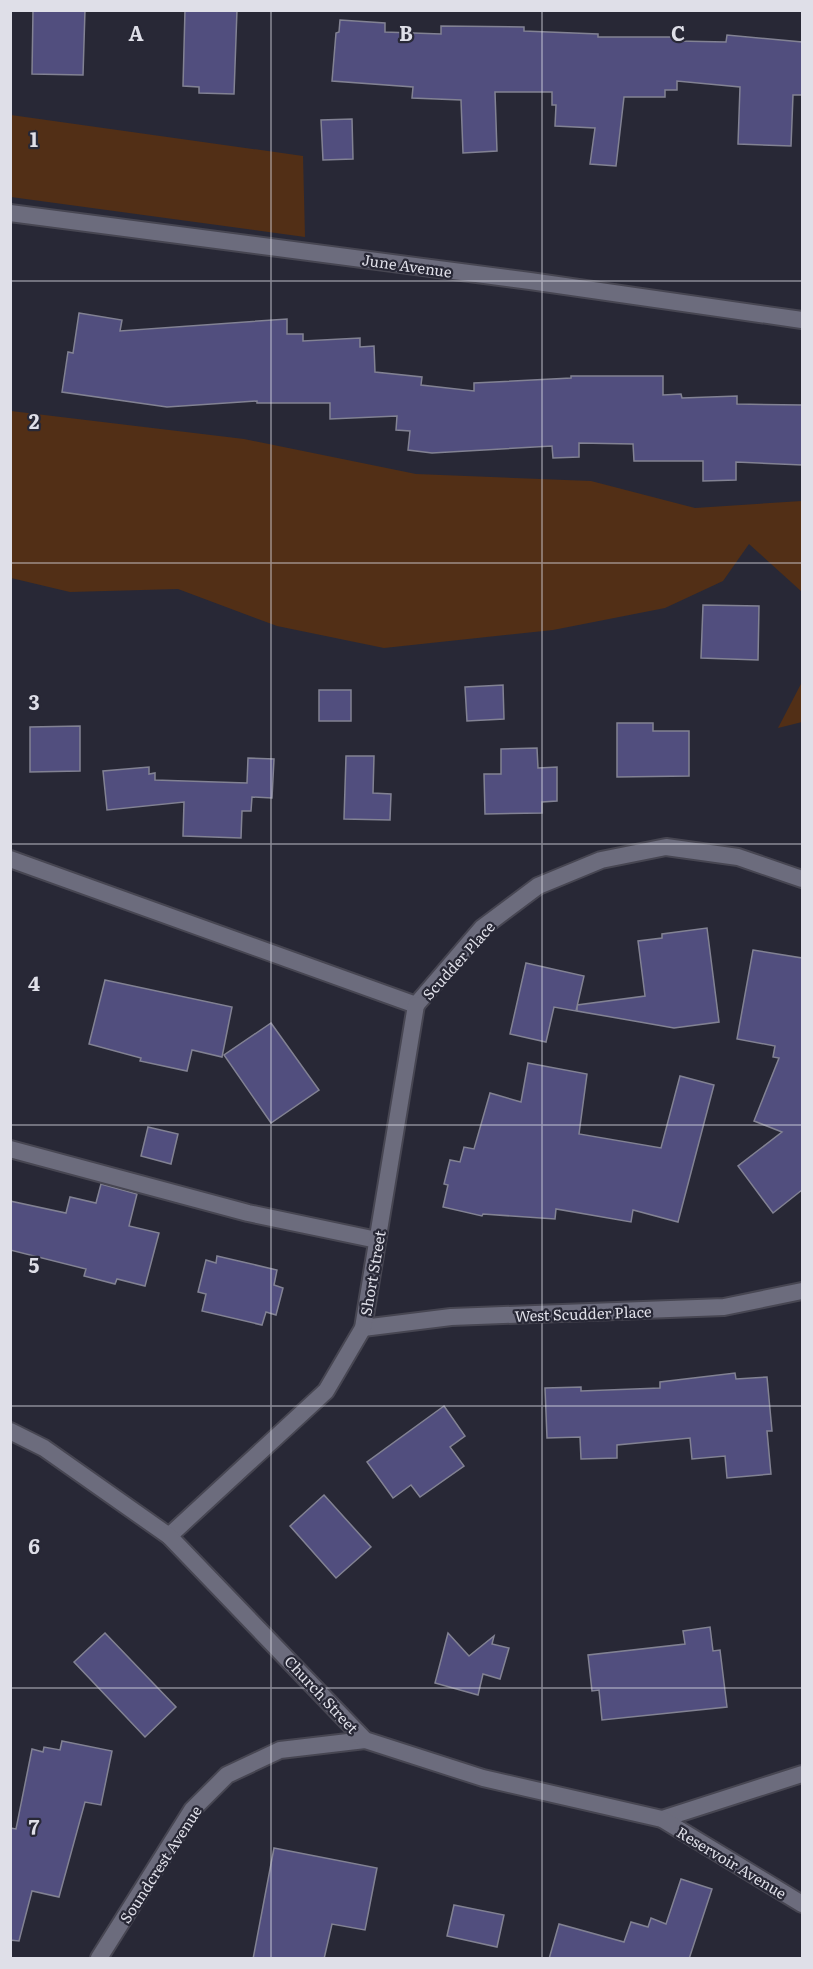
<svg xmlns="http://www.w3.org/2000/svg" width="813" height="1969" viewBox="0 0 813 1969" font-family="Literata,serif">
  <rect width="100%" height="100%" fill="#282836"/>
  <!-- green -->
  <g fill="#522f16">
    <path d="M11,115L303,156L305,237L11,197Z"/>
    <path d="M11,411L244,439L416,474L591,481L695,508L802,501V592L749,544L723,581L665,608L553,630L384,648L277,626L178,589L70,592L11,578Z"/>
    <path d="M802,682V722L778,728Z"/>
  </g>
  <!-- building -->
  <g fill="#514e7e" stroke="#828293" stroke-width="1.5">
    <path d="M33,10H85L83,75L32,74Z"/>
    <path d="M185,10H237L234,94L199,93V87L183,86Z"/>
    <path d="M340,20L385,23V32L441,34V26L524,27V31L598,34V37H678V41L726,42L727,35L802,42V95H793L791,146L738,144L740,87L677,81V90H665V97H624L616,166L590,164L595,128L555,126L556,105H552V92H495L497,151L463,153L461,100L412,98L413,87L332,81L336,33L339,32Z"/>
    <path d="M352,119L353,159L323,160L321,120Z"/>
    <path d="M79,313L122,320L120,331L287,319V334H303V341L360,338V347L374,346L375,372L422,377L421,385L474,391V383L571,378V376H663V395L681,394L682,398L737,396V404L802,405V465L736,462V480L703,481V461H634L633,444L579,443V457L553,458L552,446L432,453L408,450L410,431L396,430L397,416L330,419V403H257V401L167,407L62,392L68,352L73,353Z"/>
    <path d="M703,605L759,606L758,660L701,658Z"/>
    <path d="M503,685L504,719L467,721L465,687Z"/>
    <rect x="319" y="690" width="32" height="31"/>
    <path d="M617,723H653V731H689V776L617,777Z"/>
    <path d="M80,726V771L30,772V727Z"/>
    <path d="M537,748L538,768L557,767V801L542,802V813L485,814L484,774H501V749Z"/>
    <path d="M346,756H374L373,793L391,794L390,820L344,819Z"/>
    <path d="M248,758L274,759L272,798L252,797L251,811H242L241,838L183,836L184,802L107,810L103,771L149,767V774L155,773V780L247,783Z"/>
    <path d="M707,928L719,1022L674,1028L577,1011V1005L645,996L638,941L662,938V934Z"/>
    <path d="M753,950L802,958V1190L773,1213L738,1166L782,1132L754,1121L779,1058L773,1057L775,1046L737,1039Z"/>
    <path d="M526,963L584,976L576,1011L554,1007L546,1042L510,1034Z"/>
    <path d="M105,980L232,1007L222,1057L192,1050L187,1071L140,1061L141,1058L89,1044Z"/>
    <path d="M271,1023L319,1090L271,1123L224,1055Z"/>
    <path d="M528,1063L587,1074L579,1134L661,1148L680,1076L714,1085L678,1222L633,1210L631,1222L556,1209L555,1219L483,1214L482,1216L443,1207L448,1185L444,1184L450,1160L460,1162L464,1147L474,1149L490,1093L521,1102Z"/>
    <path d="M148,1127L178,1134L171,1164L141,1156Z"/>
    <path d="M101,1184L137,1194L129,1226L159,1233L145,1286L117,1279L115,1284L84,1276L86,1269L10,1250V1201L66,1213L70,1197L96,1203Z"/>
    <path d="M217,1256L277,1270L274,1285L283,1288L276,1315L266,1312L262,1325L202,1311L206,1294L198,1292L206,1260L216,1263Z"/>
    <path d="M735,1373L736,1379L767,1377L772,1431H767L771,1474L727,1478L725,1456L692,1459L690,1438L617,1445V1458L581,1459L580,1437L547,1438L545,1388L581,1387V1391L660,1388V1382Z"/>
    <path d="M444,1406L465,1436L450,1447L464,1466L420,1497L411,1485L393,1498L367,1462Z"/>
    <path d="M324,1495L371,1547L336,1578L290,1526Z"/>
    <path d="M710,1627L713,1651L720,1650L727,1707L602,1720L599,1690L592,1691L588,1655L685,1644L683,1631Z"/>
    <path d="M105,1633L176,1707L145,1737L74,1662Z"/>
    <path d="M448,1633L469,1656L494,1636L492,1644L509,1648L500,1679L483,1674L478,1695L435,1683Z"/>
    <path d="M62,1741L112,1751L101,1805L85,1802L59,1897L32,1891L19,1941L10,1940V1828L16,1829L32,1749L43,1752L44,1747L60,1750Z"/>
    <path d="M274,1848L377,1868L365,1930L332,1924L324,1959H253Z"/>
    <path d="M681,1879L712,1889L689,1959H549L559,1924L624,1942L631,1922L648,1927L651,1918L666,1924Z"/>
    <path d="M454,1905L504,1915L497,1947L447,1936Z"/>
  </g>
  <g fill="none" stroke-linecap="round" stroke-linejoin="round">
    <defs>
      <path id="service" d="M10,1149L248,1213L377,1240"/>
      <g id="minor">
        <path d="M10,213L530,281L802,320"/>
        <path d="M10,859L416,1005"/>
        <path d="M416,1005L482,928L538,886L601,860L666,847L738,857L802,879"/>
        <path d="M363,1328L451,1317L724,1307L802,1291"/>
        <path d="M169,1536L326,1391L363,1328L416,1005"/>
        <path d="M99,1958L192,1810L227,1775L280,1750L365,1740"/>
      </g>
      <path id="tertiary" d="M662,1819L802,1774"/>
      <path id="secondary" d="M10,1431L44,1448L169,1536L365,1740L483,1778L662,1819L802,1904"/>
    </defs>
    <!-- service casing -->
    <use href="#service" stroke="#474652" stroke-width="20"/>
    <!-- minor casing -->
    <use href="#minor" stroke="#474652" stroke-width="20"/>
    <!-- tertiary casing -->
    <use href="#tertiary" stroke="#474652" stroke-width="20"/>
    <!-- secondary casing -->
    <use href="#secondary" stroke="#474652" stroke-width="20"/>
    <!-- service -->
    <use href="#service" stroke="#6c6c7d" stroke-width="16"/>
    <!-- minor -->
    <use href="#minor" stroke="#6c6c7d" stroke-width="16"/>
    <!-- tertiary -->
    <use href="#tertiary" stroke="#6c6c7d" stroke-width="16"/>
    <!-- secondary -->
    <use href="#secondary" stroke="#6c6c7d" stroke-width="16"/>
  </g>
  <!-- grid -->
  <path fill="none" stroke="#dfdfe8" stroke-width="1.5" stroke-opacity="0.55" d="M271,10V1958M542,10V1958M10,281H802M10,563H802M10,844H802M10,1125H802M10,1406H802M10,1688H802"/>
  <g text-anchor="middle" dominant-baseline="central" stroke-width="4.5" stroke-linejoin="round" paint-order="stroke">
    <!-- street labels -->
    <g font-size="15" fill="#dfdfe8" stroke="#282836">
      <text transform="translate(407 265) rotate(8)">June Avenue</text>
      <text transform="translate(458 960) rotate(-48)">Scudder Place</text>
      <text transform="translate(372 1273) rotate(-80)">Short Street</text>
      <text transform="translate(583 1313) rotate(-2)">West Scudder Place</text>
      <text transform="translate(322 1694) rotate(47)">Church Street</text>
      <text transform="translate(732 1862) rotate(31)">Reservoir Avenue</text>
      <text transform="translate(160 1864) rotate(-57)">Soundcrest Avenue</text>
    </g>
  </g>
  <g font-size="20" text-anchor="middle" font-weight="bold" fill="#dfdfe8" stroke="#282836" stroke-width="4.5" stroke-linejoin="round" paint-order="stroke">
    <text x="136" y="41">A</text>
    <text x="406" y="41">B</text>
    <text x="678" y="41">C</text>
    <text x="34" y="147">1</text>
    <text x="34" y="429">2</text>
    <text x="34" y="710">3</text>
    <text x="34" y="991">4</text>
    <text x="34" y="1273">5</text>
    <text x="34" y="1554">6</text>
    <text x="34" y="1835">7</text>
  </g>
  <!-- border -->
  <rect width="813" height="1969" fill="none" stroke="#dfdfe8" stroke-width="24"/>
</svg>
